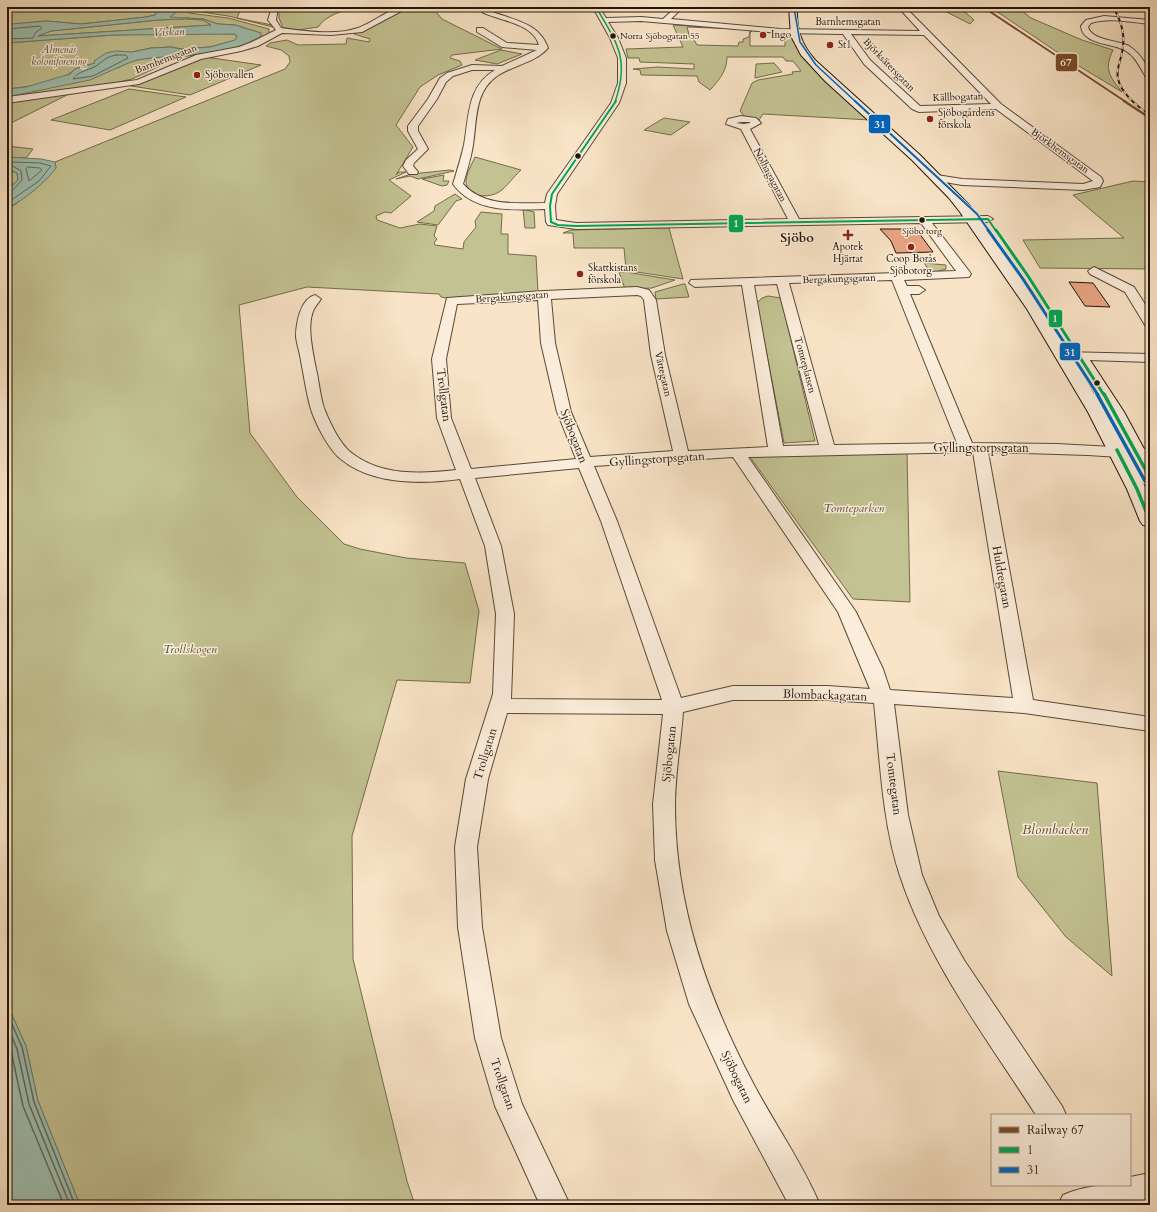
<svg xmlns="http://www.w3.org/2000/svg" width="1157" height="1212" viewBox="0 0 1157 1212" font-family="Cardo,serif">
  <rect width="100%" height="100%" fill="#f9e4c7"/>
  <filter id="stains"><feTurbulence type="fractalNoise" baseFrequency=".005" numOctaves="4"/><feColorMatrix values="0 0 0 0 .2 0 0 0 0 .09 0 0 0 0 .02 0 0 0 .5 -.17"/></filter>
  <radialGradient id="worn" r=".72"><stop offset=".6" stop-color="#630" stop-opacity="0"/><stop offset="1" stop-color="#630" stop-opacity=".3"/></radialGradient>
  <!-- green -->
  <g fill="#c3c292" stroke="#726b4c">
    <path d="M7,7H101L136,8L157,12L155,15L146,17L81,24L46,21L7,25Z"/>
    <path d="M183,7H260L241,8L237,18L272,25L273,27L228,16L188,10L189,13L228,18L269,29V33C246,55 192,53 162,60L155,64L160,66L132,79L71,93L7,125V97L120,67C143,52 177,60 202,53C222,48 241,40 261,33L235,25L218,24L203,19L185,18L203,20L212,25L38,36L51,31L158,20L183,19L169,17Z"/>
    <path d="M279,7H355C343,11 326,15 318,27L298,30L283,28L279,18Z"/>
    <path d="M409,7H432L442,19L502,49L452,55L450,58L460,61L462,65L438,75L420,87L396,125L413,147L396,175L399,172H406L389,180L411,196L391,213L385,212L376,216L377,220L400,228L420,224L437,226L434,236L437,239L434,243L435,245L463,249L464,242L476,227L475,221L481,212L502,214L501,234H508V254L536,256L538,292L446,298L441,297L439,294L307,287L239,305L250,433L297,497L344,544L360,549L406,558L465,563L479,611L470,683L397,680L352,836L353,959L407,1181L415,1205H80L38,1101L26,1046L7,1004V208L16,204L56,168L55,162L285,69L290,62L289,56L281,50L266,46L270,43L287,40L298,45L346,44L347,38L369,42L370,39L354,34L399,9Z"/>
    <path d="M937,7H959L974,20L970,24Z"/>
    <path d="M990,7H1017L1031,18L1082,40L1113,50C1104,69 1109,76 1122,92L1069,60Z"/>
    <path d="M673,25L739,29L687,27L690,38H693L697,45L738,46L739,42H743V39L749,37L750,30L752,31L750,33V46H785V40H781L778,34H791L803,56L870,120L763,114L759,120L745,117L740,111L752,83L758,80L793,74L792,72L801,71L793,61H786L783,57H727C727,71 719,80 710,90L699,82L697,76L641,75L640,70L633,69L658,67L694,69V64L640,62L639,58H628L626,49L683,47Z"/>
    <path d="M198,33L234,34L237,36L236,40L210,47L180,49L172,47L151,48L132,52L75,69C61,83 26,87 7,89V43L113,35Z"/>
    <path d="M501,50L522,54L497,64L475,60Z"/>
    <path d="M205,57L261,65L190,95L131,86Z"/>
    <path d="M774,63L782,72L755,78L756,64Z"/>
    <path d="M129,89L186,97L110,130L51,120Z"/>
    <path d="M664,118L690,122L671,135L644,130Z"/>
    <path d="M7,146L33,149L26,158L7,157Z"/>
    <path d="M475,157L521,170C514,176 507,187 499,192C488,199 466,197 466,181C466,174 472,164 475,157Z"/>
    <path d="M7,169L17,173L18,180L7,190Z"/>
    <path d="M450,170L454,171L418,179L410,176L396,179L411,174Z"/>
    <path d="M444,175L443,181H449L447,185L442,186L422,179Z"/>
    <path d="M1133,181L1150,182V269L1040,268L1023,240L1124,238L1073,195Z"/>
    <path d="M455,194L462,199L456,201L438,225L417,222L434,211L435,206Z"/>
    <path d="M523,209L534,212L535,228H525Z"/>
    <path d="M669,228L683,279L630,271L626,269L624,248H574L573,233H563L571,230Z"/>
    <path d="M924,263L946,265V269L931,273Z"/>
    <path d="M619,272H626L675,280L652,288L625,289Z"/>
    <path d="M683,284H685L689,297L656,299L655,292Z"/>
    <path d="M768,296L781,298L815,441L784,443L757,303L762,298Z"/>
    <path d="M907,452L910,602L853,599L750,457Z"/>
    <path d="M998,771L1097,783L1112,976L1066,937L1018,877Z"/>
  </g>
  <!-- water -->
  <g fill="#9fbfb0" stroke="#6d7b6c" fill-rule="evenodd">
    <path d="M101,7H183L170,17L203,19L218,24L235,25L261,33V36C224,59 179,53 137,60L126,64L90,80L7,97V89L26,87L70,74L75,69L95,63L94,61L106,53L116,51L132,52L151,48L172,47L180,49L210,47L235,40L237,36L234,34L113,35L7,43V25L11,24L46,21L81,24L146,17L155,15L157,12L136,8ZM184,19L203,20L211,25L38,36L51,31L158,20Z"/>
    <path d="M7,157L41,159L55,162L56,168C45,183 24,200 7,208V190L18,180L17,173L7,169Z"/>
    <path d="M7,1004L26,1046L38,1101L80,1205H7Z"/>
  </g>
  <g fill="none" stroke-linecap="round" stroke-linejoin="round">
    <!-- shore-far1 -->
    <g stroke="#606a5c" stroke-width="1">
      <path d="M7,29L40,26L42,28L36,32L33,38L7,39"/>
      <path d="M116,55H126L128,58L93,76L73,79C79,71 86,71 94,67C104,62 102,58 116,55Z"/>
      <path d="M28,167L40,168L42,170L29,181L26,169Z"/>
      <path d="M7,193L11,192L22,180L21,171L11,165L12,162L40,163L51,166L39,181L7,203"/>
    </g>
    <!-- shore -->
    <g stroke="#606a5c" stroke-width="1.5">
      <path d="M7,1013L22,1047L34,1102L75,1205"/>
      <path d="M7,1025L17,1049L29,1104L70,1205"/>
      <path d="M7,1041L11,1051L23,1106L64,1205"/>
    </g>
  </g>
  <!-- building -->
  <g fill="#eaa584" stroke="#221407">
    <path d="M880,229H916L933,252L896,253L891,241Z"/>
    <path d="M1069,282L1093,283L1110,307L1085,306Z"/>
  </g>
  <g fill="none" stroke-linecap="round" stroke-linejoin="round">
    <defs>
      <g id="street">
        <path d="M272,7H278L276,20L281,28C304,31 336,36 358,28C377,21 389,7 409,7L362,32L331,35L282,33L258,46L241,51L201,59L139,84L7,103V97L137,80L196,55L239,47L252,42L276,30L268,20Z"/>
        <path d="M482,7H490L488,10C510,20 539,21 548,48C535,63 513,65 497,76C474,92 477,121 473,145C471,158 467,171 463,184C484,207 516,203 545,203L547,194L611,103L618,83V58L610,38L595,11L549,9L546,7H599L606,18L641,17L663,19L676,7H683L671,19L780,29L920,31L898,7H905L1001,104L1101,177L1103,181L1100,187L1083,190L962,185L933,180L932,178L933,176L937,175L962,179L1083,184L1093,181L996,109L919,112L912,109L864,64L843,34L780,33L641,21L608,22L618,38L626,58V83L619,103L557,194L555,206L556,220L576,223L788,219L741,129L726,124L728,119L741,116L756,118L761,123L750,129L799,219L988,216L993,219L988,222L932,223L969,271L971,274L969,277L904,280L907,286H919L925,290L919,294H910L972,443L1057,444L1150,449V459L1088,455L988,452L1033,700L1150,717V731L1024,713L894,704L908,815L922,875L939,916L964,960L1062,1106L1066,1115H1036C987,1039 929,963 900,876C882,822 880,759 874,703L828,700H733L683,712C681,742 675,774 675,805C675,905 707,996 753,1083C774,1123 802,1162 820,1205H789L733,1100L689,1004L667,931L655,860L653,804L663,714L507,713L488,779L477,847L482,927L501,1038L522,1104L570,1205H540L495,1106L475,1038L458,927L455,847L466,779L493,694L496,614L485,546L460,479C423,484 373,485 342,460C329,451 314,421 310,406C306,391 304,376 301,361C300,353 297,345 296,337C296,324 300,299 315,295L321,299C319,302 316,305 314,309C306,325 313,352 316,369C319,381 320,396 324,408C330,423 340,445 353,454C382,476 422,474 456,470L437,418L432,359L447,298L544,291L637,287L649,290L656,300L665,355L688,451L768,447L742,285L695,287L689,283L691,280L956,271L921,223L576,229L548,225L546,222L545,209C513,210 474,213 453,184C457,171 461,158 464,145C469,117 467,86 495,70H472L453,76L446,82L437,99L418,126V131L428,149L414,163L413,166L418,172L417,174H409L403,166L406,160L418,149L408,131V126L428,99L440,78L447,73L472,65L502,66L537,50L502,47L477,32V28H483L507,43L539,45C533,23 500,21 482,12L481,9ZM851,34L924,35L991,104L920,106L870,60ZM741,122H750V123L744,124L736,123ZM892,280L896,290L957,443L834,445L789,283ZM777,284L819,445L783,446L754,285ZM637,295L641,296L644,300L651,355L673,451L590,457L571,412L555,343L551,299ZM538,300L541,343L557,412L576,459L471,469L451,418L446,359L457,304ZM973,452L1013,698L890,690L883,669L856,612L748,457ZM733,457L838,612L870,689L828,686H733L681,698L617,521L594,466ZM579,468L601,521L662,700L511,699L514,614L501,546L475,478Z"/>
        <path d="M1104,16L1150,20V24C1131,22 1109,17 1091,23L1088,27C1092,41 1118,40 1129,46C1135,50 1139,54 1143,60C1147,67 1150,71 1150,79H1147C1141,69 1136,57 1126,51C1114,43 1082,45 1081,26L1086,20Z"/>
        <path d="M1094,267L1134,287L1150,312V326L1145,325L1125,292L1090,274L1088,271Z"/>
        <path d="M1062,352L1150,354V362L1057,359L1055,356L1057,353Z"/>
        <path d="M1150,1173V1201L1135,1205H1058L1063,1195C1085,1185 1106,1185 1130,1185V1177Z"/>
      </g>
      <path id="secondary" d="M789,7H797C796,29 801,44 815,60L920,155L970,206L1043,309L1074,360L1076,357L1082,355L1088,357L1124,412L1150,460V484L1142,481L1150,497V527L1143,525L1140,521L1127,489L1088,412L1027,309L960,212L949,198L912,160L825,81L801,55L791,36ZM1083,375L1106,412L1123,444Z"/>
    </defs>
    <!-- street casing -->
    <use href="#street" stroke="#584837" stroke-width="2"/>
    <!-- secondary casing -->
    <use href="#secondary" stroke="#221407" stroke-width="2"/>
    <!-- street -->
    <use href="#street" fill="#fbeddb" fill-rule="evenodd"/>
    <!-- secondary -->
    <use href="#secondary" fill="#fbeddb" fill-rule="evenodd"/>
    <defs>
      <path id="rail" d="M1113,7C1123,24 1126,38 1121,57C1119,64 1116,72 1118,79C1122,95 1138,106 1150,116"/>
    </defs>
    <!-- rail casing -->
    <use href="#rail" stroke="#221407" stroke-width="2"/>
    <!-- rail -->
    <use href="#rail" stroke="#fbeddb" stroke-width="1.5" stroke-dasharray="4" stroke-linecap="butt"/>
    <defs>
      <path id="bus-1-far3" d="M596,7C617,43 630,59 615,102"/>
      <g id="bus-1-far2">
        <path d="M551,222L558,225L576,226L988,219L996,231"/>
        <path d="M551,222L550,206L552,194L616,101"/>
      </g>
      <path id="bus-1-far1" d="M996,230L1028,276L1104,395"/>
      <g id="bus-1">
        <path d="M1104,394L1150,478"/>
        <path d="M1117,450L1137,489L1150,521"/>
      </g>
      <path id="bus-2-far3" d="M794,8L800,42L816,65L856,102"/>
      <path id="bus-2-far2" d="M855,101L977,214L989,231"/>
      <path id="bus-2-far1" d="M988,230L1023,279L1098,395"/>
      <path id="bus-2" d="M1097,394L1145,481"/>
    </defs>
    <!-- bus-1-far3 casing -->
    <use href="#bus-1-far3" stroke="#fbeddb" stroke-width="3"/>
    <!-- bus-1-far2 casing -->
    <use href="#bus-1-far2" stroke="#fbeddb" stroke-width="3.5"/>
    <!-- bus-1-far1 casing -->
    <use href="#bus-1-far1" stroke="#fbeddb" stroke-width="5"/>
    <!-- bus-1 casing -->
    <use href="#bus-1" stroke="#fbeddb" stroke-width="6"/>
    <!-- bus-2-far3 casing -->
    <use href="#bus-2-far3" stroke="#fbeddb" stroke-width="3"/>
    <!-- bus-2-far2 casing -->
    <use href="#bus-2-far2" stroke="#fbeddb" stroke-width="3.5"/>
    <!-- bus-2-far1 casing -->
    <use href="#bus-2-far1" stroke="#fbeddb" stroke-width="5"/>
    <!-- bus-2 casing -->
    <use href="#bus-2" stroke="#fbeddb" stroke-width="6"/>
    <!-- bus-1-far3 -->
    <use href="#bus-1-far3" stroke="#00a651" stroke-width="1.5"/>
    <!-- bus-1-far2 -->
    <use href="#bus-1-far2" stroke="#00a651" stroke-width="2"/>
    <!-- bus-1-far1 -->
    <use href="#bus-1-far1" stroke="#00a651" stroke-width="3"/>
    <!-- bus-1 -->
    <use href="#bus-1" stroke="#00a651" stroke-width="3.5"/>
    <!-- bus-2-far3 -->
    <use href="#bus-2-far3" stroke="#0065bd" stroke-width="1.5"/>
    <!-- bus-2-far2 -->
    <use href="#bus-2-far2" stroke="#0065bd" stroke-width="2"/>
    <!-- bus-2-far1 -->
    <use href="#bus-2-far1" stroke="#0065bd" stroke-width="3"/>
    <!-- bus-2 -->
    <use href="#bus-2" stroke="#0065bd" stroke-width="3.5"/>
    <defs>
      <path id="rail-1-far1" d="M983,7L1126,102"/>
      <path id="rail-1" d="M1124,101L1150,118"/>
    </defs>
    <!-- rail-1-far1 casing -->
    <use href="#rail-1-far1" stroke="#fbeddb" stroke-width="3.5"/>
    <!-- rail-1 casing -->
    <use href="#rail-1" stroke="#fbeddb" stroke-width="4"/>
    <!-- rail-1-far1 -->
    <use href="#rail-1-far1" stroke="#7a4b2a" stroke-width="2"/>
    <!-- rail-1 -->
    <use href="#rail-1" stroke="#7a4b2a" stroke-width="2.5"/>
  </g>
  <!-- markers -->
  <g fill="#8f2418" stroke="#fbeddb" stroke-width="1.5">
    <circle cx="763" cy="35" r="4"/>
    <circle cx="830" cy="45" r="4"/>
    <circle cx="197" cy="75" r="4"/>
    <circle cx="930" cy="119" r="4"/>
    <path d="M846 229h4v4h4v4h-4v4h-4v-4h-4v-4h4z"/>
    <circle cx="911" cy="247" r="4"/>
    <circle cx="580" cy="274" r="4"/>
  </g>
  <g fill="#221407" stroke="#fbeddb" stroke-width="1.5">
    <circle cx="613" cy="36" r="3.5"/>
    <circle cx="578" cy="156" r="3.5"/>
    <circle cx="922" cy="220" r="3.5"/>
    <circle cx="1097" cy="383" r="3.5"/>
  </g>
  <g text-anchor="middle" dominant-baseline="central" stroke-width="3" stroke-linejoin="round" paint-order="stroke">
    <!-- far-bus labels -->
    <g font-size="9" fill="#221407" stroke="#fbeddb" text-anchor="start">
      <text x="620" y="36">Norra Sjöbogatan 55</text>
      <text x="922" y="231" text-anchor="middle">Sjöbo torg</text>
    </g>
    <!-- far-street labels -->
    <g font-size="10" fill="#221407" stroke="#fbeddb">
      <text x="848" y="22">Barnhemsgatan</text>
      <text transform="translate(166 59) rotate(-21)">Barnhemsgatan</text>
      <text transform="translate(889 65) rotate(46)">Björksätersgatan</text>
      <text transform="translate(958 97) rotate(-2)">Källbogatan</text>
      <text transform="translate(1060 151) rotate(36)">Björkhemsgatan</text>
      <text transform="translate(770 175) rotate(62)">Nolhagagatan</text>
      <text transform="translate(839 279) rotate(-2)">Bergakungsgatan</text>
      <text transform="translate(512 297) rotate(-4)">Bergakungsgatan</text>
      <text transform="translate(805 365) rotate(75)">Tomteplatsen</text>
      <text transform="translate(663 374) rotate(77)">Vättegatan</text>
    </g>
    <!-- far-poi labels -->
    <g font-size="10" fill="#221407" stroke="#fbeddb" text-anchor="start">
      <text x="771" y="35">Ingo</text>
      <text x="838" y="45">St1</text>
      <text x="205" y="75">Sjöbovallen</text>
      <text x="938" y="113">Sjöbogårdens<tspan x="938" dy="12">förskola</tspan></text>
      <text x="848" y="247" text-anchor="middle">Apotek<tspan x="848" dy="12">Hjärtat</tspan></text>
      <text x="911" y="259" text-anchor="middle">Coop Borås<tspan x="911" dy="12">Sjöbotorg</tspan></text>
      <text x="588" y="268">Skattkistans<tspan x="588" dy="12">förskola</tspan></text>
    </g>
    <!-- far-park labels -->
    <g font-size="10" font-style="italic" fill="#5a5138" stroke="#fbeddb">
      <text x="59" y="50">Almenäs<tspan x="59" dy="12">koloniförening</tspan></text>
    </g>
    <!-- far-water labels -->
    <g font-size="11" font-style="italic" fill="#4e5042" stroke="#fbeddb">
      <text transform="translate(169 32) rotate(-3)">Viskan</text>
    </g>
    <!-- street labels -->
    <g font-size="12" fill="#221407" stroke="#fbeddb">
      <text transform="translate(444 395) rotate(83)">Trollgatan</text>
      <text transform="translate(574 436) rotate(69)">Sjöbogatan</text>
      <text x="981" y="448">Gyllingstorpsgatan</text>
      <text transform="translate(657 459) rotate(-4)">Gyllingstorpsgatan</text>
      <text transform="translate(1002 577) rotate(80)">Huldregatan</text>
      <text transform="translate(825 695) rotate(2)">Blombackagatan</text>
      <text transform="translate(485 754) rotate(-73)">Trollgatan</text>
      <text transform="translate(669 754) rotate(-84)">Sjöbogatan</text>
      <text transform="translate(894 784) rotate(83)">Tomtegatan</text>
      <text transform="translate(737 1077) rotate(64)">Sjöbogatan</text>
      <text transform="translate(503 1084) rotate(71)">Trollgatan</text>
    </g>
    <!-- park labels -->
    <g font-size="12" font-style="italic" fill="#5a5138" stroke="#fbeddb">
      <text x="854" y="508">Tomteparken</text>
      <text x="190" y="649">Trollskogen</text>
    </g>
    <!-- far-district labels -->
    <g font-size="13" font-weight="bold" fill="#221407" stroke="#fbeddb">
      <text x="797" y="238">Sjöbo</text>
    </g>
    <!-- near-park labels -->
    <g font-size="14" font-style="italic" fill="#5a5138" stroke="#fbeddb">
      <text x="1055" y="829">Blombacken</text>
    </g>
  </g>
  <g stroke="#fbeddb" stroke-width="1.5">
    <rect x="1055" y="53" width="23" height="19" rx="4" fill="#7a4b2a"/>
    <rect x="868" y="114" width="23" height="20" rx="4" fill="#0065bd"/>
    <rect x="728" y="214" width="16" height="19" rx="4" fill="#00a651"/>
    <rect x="1048" y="309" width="15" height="19" rx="4" fill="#00a651"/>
    <rect x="1059" y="342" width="22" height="19" rx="4" fill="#0065bd"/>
  </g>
  <g font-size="11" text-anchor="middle" font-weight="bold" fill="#fff">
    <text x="1066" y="66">67</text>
    <text x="880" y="128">31</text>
    <text x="736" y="227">1</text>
    <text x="1055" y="322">1</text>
    <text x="1070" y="356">31</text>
  </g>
  <!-- margin -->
  <rect width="1157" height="1212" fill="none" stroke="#f9e4c7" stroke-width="24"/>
  <rect x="8" y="8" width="1141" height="1196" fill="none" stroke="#221407" stroke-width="2"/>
  <rect x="12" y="12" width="1133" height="1188" fill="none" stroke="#221407"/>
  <!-- legend -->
  <rect x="991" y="1114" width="140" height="72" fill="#fbeddb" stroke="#a49686"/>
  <rect x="999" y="1127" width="20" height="6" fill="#7a4b2a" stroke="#a49686"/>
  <text x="1027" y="1134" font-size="12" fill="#221407">Railway 67</text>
  <rect x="999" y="1147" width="20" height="6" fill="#00a651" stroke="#a49686"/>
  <text x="1027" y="1154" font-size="12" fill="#221407">1</text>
  <rect x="999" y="1167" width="20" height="6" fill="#0065bd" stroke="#a49686"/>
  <text x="1027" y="1174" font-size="12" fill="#221407">31</text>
  <rect width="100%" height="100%" filter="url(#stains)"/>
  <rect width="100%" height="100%" fill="url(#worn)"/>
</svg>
